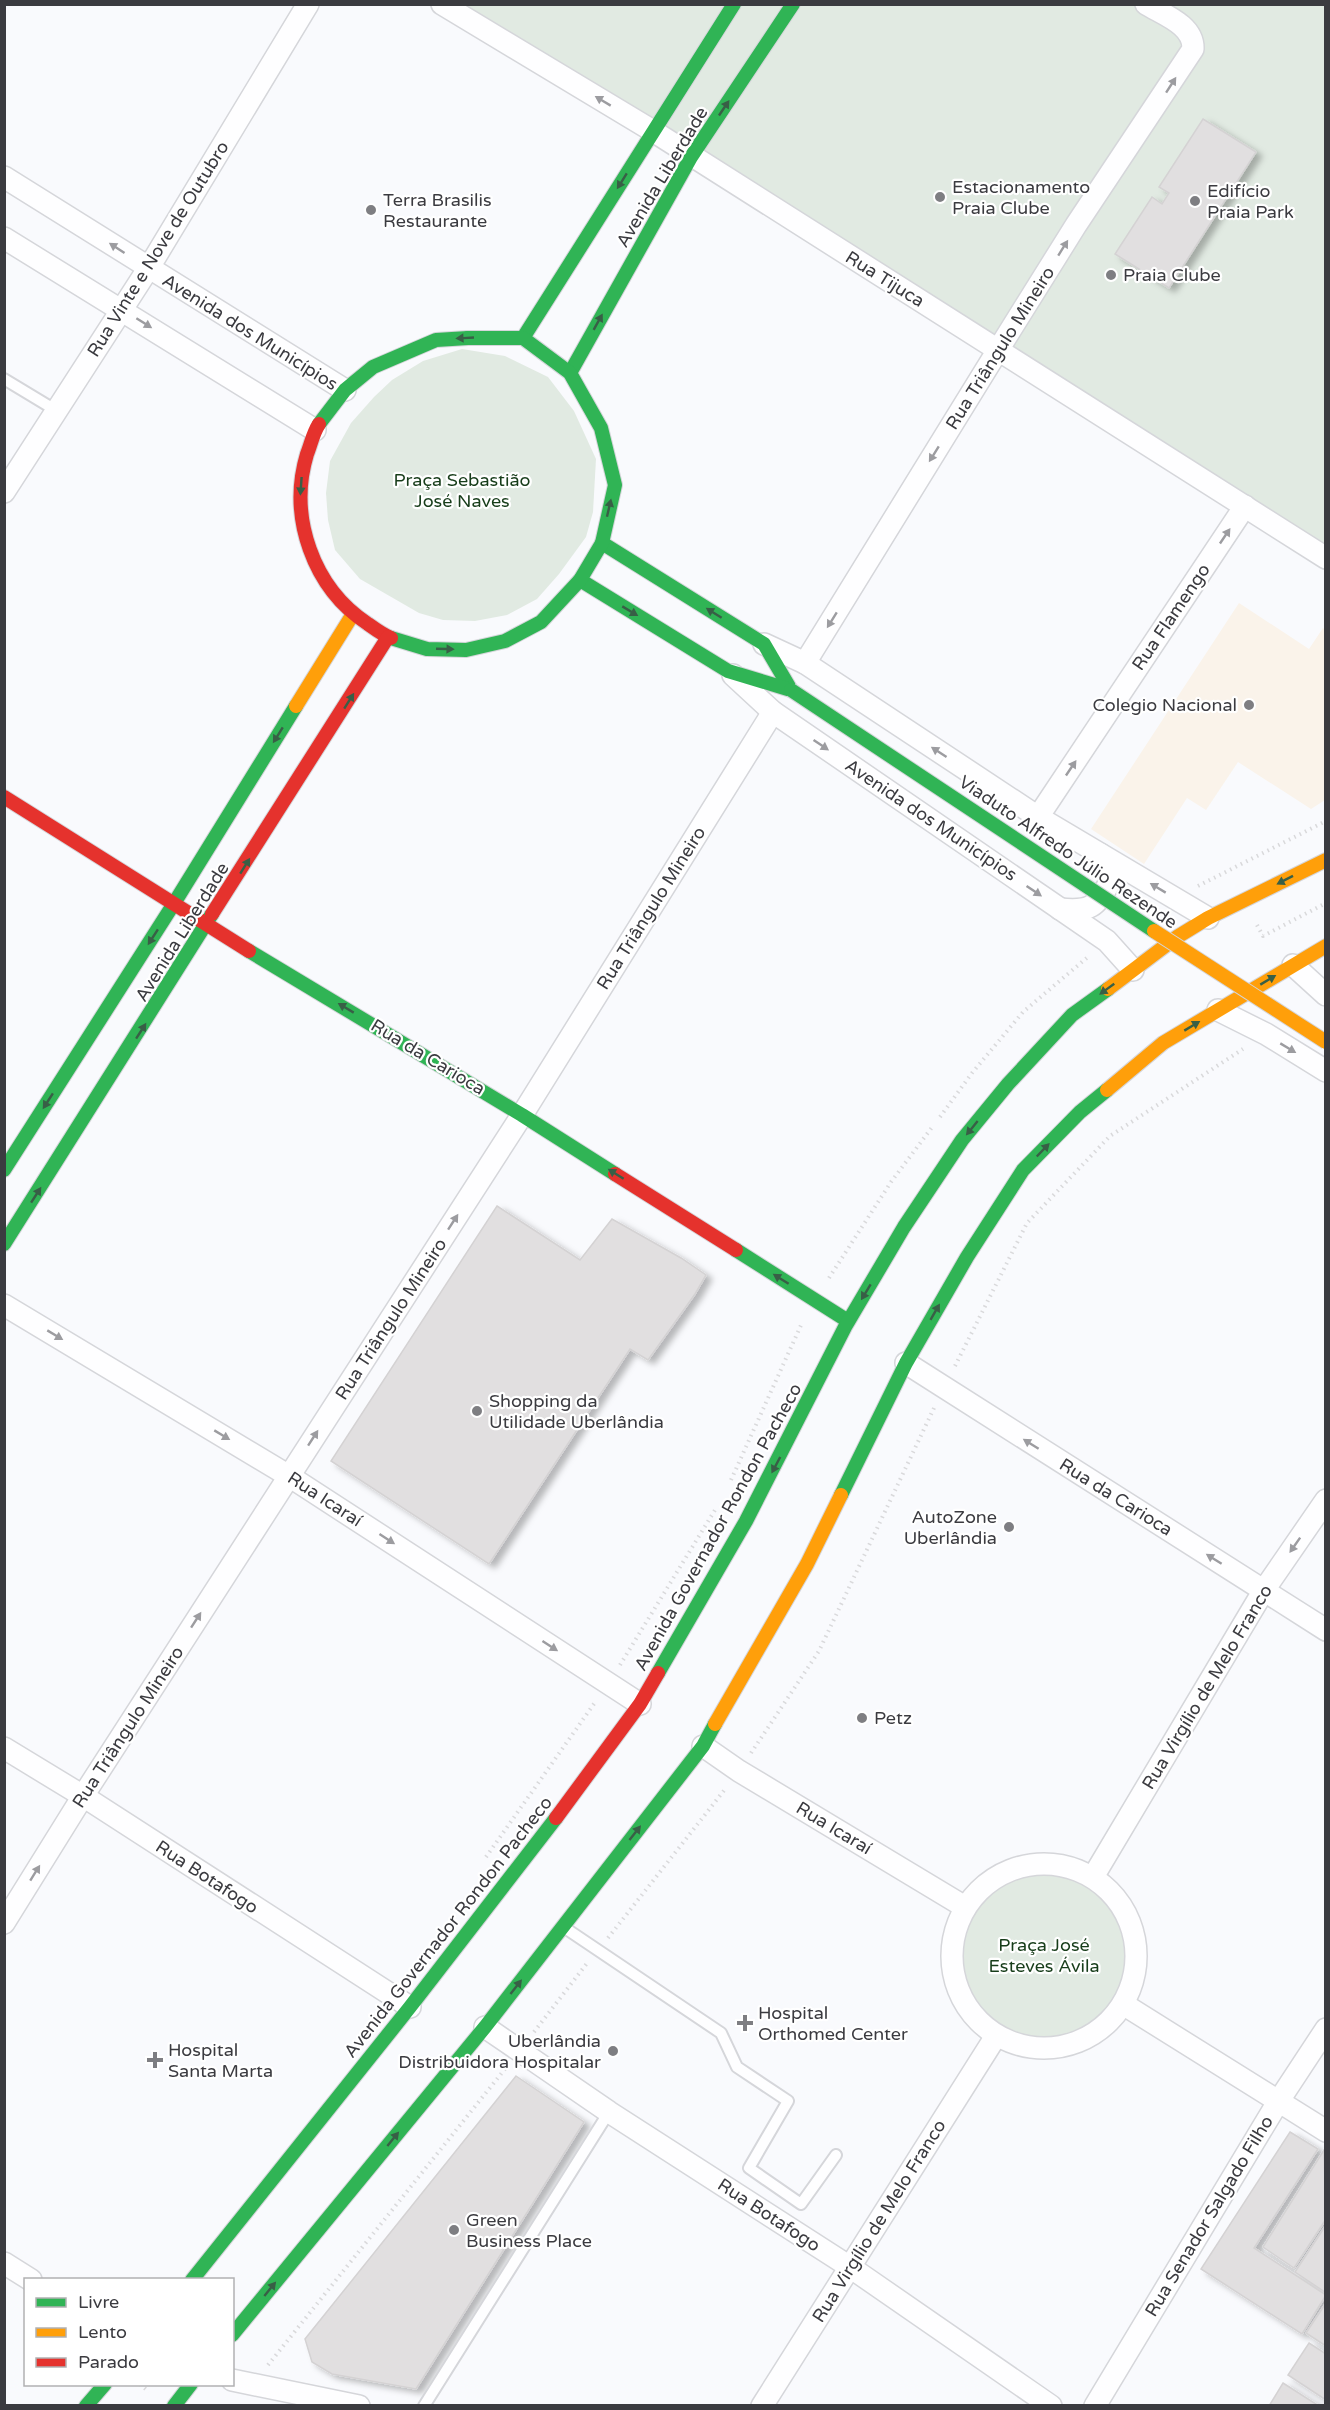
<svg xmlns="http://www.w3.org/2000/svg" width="1330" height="2410" viewBox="0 0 1330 2410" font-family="'Varela Round',sans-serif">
  <defs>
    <filter id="shadow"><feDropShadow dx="6" dy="4" stdDeviation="3" flood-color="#0004"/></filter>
  </defs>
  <rect width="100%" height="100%" fill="#f9fafd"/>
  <!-- education -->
  <path fill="#faf3ea" d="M1239,603L1309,649L1323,628L1325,630V800L1311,809L1238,762L1206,810L1187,798L1144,864L1091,829Z"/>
  <!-- green -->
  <g fill="#e1eae2">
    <path d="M466,5H1325V545Z"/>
    <path d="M462,349L505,356L548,377L574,411L596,459L593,512L586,537L559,574L537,599L507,615L475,621L443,620L419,613L360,579L335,550L328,520L326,493L330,461L351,423L374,397L392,380L423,361Z"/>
    <circle cx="1044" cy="1956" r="92"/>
  </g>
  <!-- building -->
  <g fill="#e1dfe0" stroke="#d4d2d3" stroke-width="1.5" filter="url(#shadow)">
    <path d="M1203,119L1256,152L1169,288L1115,254L1152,197L1162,204L1169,193L1159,187Z"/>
    <path d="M497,1206L580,1260L612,1219L681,1258L706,1275L695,1294L648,1360L630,1349L489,1564L331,1461Z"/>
    <path d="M516,2076L584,2122L416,2389L332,2374L312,2362L305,2339Z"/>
    <path d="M1290,2132L1318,2149L1254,2248L1326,2295L1302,2334L1201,2269Z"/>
    <path d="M1324,2150L1326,2219L1294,2268L1263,2247Z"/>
    <path d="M1326,2225V2291L1325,2292L1295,2272Z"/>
    <path d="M1326,2303V2346L1306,2333Z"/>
    <path d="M1309,2343L1326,2354V2400L1288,2375Z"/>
    <path d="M1283,2383L1319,2406H1269Z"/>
  </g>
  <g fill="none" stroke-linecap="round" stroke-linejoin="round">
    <defs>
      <g id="lane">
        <path d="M4,379L57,411"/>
        <path d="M565,1928L721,2033L737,2067L788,2101L749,2168L801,2204L836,2155"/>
        <path d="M424,2406L609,2112"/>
      </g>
      <g id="street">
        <path d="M442,4L653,131L1326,558"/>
        <path d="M4,177L345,390"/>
        <path d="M4,238L315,430"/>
        <path d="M4,492L148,269L308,4"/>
        <path d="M764,644L805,663L1038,817L1208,918"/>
        <path d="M805,663L998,350L1076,225L1193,49C1194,25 1164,15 1146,4"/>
        <path d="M733,675L773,712L1107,941L1133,970"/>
        <path d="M1038,817L1245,506"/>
        <path d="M1060,909C1094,912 1095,906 1112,879L1100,854"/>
        <path d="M1293,965L1326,995"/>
        <path d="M1218,1010L1266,1034L1326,1071"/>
        <path d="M4,1305L289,1476L640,1704"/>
        <path d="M906,1363L1326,1630"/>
        <path d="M703,1746L739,1771L965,1907"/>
        <path d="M4,1748L83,1796L410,2007"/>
        <circle cx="1044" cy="1956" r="92"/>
        <path d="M1093,1877L1264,1590L1326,1500"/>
        <path d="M4,1923L83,1796L522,1115L773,712"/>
        <path d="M1123,2004L1326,2131"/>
        <path d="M485,2027L609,2112L850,2267L1051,2406"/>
        <path d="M4,2263L31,2280"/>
        <path d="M232,2380L359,2406"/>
        <path d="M762,2406L996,2036"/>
        <path d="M1095,2406L1278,2102L1326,2029"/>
      </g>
      <g id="fast">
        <path d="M523,338L734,4"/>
        <path d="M570,373L691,157L793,4"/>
        <path d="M319,424L345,390L373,367L436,340L468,338"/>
        <path d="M602,543L764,644L791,690"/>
        <path d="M580,580L728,671L791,690"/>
        <path d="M391,638L427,649L466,650L505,641L541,622L580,580L602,543L615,485L601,428L570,373L523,338H468"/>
        <path d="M249,951L522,1115L615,1174"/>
        <path d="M4,1170L173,905L296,706"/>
        <path d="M4,1244L212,914"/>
        <path d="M736,1250L848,1321"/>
        <path d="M841,1495L906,1363L967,1257L1023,1170L1080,1112L1107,1090"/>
        <path d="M658,1673L746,1521L845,1327L904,1227L962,1140L1008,1084L1072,1015L1108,989"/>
        <path d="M192,2280L410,2007L556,1818"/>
        <path d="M232,2335L485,2027L703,1746L715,1724"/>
        <path d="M86,2406L105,2384"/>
        <path d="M174,2406L191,2384"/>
      </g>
      <g id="slow">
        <path d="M296,706L353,614"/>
        <path d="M1108,989L1177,937L1208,918L1326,860"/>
        <path d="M1107,1090L1163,1043L1326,946"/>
        <path d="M715,1724L807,1564L841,1495"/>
      </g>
      <g id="jam">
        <path d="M319,424C313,433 311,444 307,454C288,517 313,588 368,624C375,629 383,635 391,638"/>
        <path d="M4,797L249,951"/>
        <path d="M212,914L388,637"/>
        <path d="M615,1174L736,1250"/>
        <path d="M556,1818L640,1704L658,1673"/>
      </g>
    </defs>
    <!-- lane casing -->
    <use href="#lane" stroke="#d5d6da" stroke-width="14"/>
    <!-- street casing -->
    <use href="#street" stroke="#d5d6da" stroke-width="24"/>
    <!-- fast casing -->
    <use href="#fast" stroke="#d5d6da" stroke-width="16"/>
    <!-- slow casing -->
    <use href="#slow" stroke="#d5d6da" stroke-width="16"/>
    <!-- jam casing -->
    <use href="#jam" stroke="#d5d6da" stroke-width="16"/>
    <!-- path -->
    <g stroke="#d9d9db" stroke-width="4" stroke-dasharray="1.5 4.5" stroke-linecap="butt">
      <path d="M1198,886L1326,821"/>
      <path d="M1257,925L1263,936L1326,903"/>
      <path d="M940,1117L972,1073L1023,1012L1089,956"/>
      <path d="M829,1278L891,1182L933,1126"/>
      <path d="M955,1366L1027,1223L1110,1136L1243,1049"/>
      <path d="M731,1480L802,1323"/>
      <path d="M620,1665L715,1510"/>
      <path d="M751,1753L819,1651L934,1408"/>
      <path d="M486,1857L596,1701"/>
      <path d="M608,1938L726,1788"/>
      <path d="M534,2032L588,1962"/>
      <path d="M268,2365L505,2069"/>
      <path d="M140,2384L149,2392"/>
    </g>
    <!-- lane -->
    <use href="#lane" stroke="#fefeff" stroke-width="10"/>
    <!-- street -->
    <use href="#street" stroke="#fefeff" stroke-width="21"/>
    <!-- fast -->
    <use href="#fast" stroke="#30b455" stroke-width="14"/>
    <!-- slow -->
    <use href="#slow" stroke="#ff9f0a" stroke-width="14"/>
    <!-- jam -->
    <use href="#jam" stroke="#e5322d" stroke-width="14"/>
    <defs>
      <path id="fast-bridge" d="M791,690L1154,931"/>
      <path id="slow-bridge" d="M1154,931L1326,1042"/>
    </defs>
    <!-- fast-bridge casing -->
    <use href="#fast-bridge" stroke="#d5d6da" stroke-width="16" stroke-linecap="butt"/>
    <!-- slow-bridge casing -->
    <use href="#slow-bridge" stroke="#d5d6da" stroke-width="16" stroke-linecap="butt"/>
    <!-- fast-bridge -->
    <use href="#fast-bridge" stroke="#30b455" stroke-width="14"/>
    <!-- slow-bridge -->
    <use href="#slow-bridge" stroke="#ff9f0a" stroke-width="14"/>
  </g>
  <!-- one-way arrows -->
  <defs><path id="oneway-solid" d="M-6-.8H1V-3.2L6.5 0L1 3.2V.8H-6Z" transform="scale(1.5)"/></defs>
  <g fill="#9c9ca0">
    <use href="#oneway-solid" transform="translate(1171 85) rotate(-57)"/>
    <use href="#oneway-solid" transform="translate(603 101) rotate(-149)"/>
    <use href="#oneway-solid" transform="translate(117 248) rotate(-147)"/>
    <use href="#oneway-solid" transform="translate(1063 248) rotate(-58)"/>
    <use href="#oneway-solid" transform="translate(144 323) rotate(32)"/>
    <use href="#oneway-solid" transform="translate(934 454) rotate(122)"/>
    <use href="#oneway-solid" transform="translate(1225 536) rotate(-56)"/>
    <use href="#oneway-solid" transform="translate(832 620) rotate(122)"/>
    <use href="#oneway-solid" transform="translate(821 745) rotate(34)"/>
    <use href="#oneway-solid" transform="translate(939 752) rotate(-147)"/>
    <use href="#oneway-solid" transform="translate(1071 768) rotate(-56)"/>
    <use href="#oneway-solid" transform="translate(1158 888) rotate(-149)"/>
    <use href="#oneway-solid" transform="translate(1034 891) rotate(34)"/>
    <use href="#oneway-solid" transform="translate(1288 1048) rotate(31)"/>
    <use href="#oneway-solid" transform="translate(453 1222) rotate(-57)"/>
    <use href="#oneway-solid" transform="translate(55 1335) rotate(31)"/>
    <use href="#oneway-solid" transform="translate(222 1435) rotate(31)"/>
    <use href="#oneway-solid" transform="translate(313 1438) rotate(-57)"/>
    <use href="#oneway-solid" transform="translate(1031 1444) rotate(-148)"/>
    <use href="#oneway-solid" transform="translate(387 1539) rotate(33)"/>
    <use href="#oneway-solid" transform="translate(1295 1545) rotate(125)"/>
    <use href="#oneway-solid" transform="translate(1214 1559) rotate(-148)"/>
    <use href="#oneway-solid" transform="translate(196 1620) rotate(-57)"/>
    <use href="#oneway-solid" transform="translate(550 1646) rotate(33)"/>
    <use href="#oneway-solid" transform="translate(35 1873) rotate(-58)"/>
  </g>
  <g fill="#385f46">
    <use href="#oneway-solid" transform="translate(724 108) rotate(-56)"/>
    <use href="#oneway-solid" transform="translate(622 181) rotate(122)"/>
    <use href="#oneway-solid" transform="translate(598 322) rotate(-61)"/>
    <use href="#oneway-solid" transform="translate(465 338) rotate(177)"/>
    <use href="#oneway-solid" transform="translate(301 486) rotate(94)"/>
    <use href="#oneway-solid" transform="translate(609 508) rotate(-77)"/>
    <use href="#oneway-solid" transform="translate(630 611) rotate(31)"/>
    <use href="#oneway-solid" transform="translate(714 613) rotate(-148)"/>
    <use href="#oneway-solid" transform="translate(445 649) rotate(2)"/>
    <use href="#oneway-solid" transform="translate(349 701) rotate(-58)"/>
    <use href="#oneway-solid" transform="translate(278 735) rotate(122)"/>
    <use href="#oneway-solid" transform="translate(245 866) rotate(-58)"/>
    <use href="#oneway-solid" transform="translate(1285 880) rotate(153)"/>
    <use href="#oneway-solid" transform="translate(153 937) rotate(123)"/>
    <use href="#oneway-solid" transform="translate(1268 980) rotate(-31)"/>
    <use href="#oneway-solid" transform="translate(1107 989) rotate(144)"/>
    <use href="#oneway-solid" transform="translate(346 1008) rotate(-149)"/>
    <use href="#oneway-solid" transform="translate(1192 1026) rotate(-31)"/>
    <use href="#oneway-solid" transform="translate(141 1031) rotate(-57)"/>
    <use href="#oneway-solid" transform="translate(48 1101) rotate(123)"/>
    <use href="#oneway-solid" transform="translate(972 1128) rotate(129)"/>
    <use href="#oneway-solid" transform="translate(1043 1150) rotate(-46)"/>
    <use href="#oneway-solid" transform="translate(616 1174) rotate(-148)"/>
    <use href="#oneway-solid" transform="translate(36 1195) rotate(-57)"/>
    <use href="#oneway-solid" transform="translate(781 1279) rotate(-148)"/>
    <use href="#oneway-solid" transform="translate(866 1292) rotate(121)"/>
    <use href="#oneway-solid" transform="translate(935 1312) rotate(-60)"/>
    <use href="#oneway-solid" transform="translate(776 1465) rotate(118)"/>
    <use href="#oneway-solid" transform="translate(635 1833) rotate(-52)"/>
    <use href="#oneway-solid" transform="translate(516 1987) rotate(-52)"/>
    <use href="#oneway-solid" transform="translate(393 2139) rotate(-51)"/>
    <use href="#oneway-solid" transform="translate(270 2289) rotate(-51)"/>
  </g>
  <!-- markers -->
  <g fill="#7e7e82" stroke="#fff" stroke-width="2">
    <circle cx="940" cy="197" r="6"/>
    <circle cx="1195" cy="201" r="6"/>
    <circle cx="371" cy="210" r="6"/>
    <circle cx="1111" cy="275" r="6"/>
    <circle cx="1249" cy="705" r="6"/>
    <circle cx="477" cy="1411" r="6"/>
    <circle cx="1009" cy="1527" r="6"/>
    <circle cx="862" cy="1718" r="6"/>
    <path d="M742 2014h6v6h6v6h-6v6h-6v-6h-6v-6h6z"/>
    <circle cx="613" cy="2051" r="6"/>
    <path d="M152 2051h6v6h6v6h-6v6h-6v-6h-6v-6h6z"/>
    <circle cx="454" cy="2230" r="6"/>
  </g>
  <g text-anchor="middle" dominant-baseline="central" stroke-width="4.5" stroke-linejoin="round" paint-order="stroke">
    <!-- street labels -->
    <g font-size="18" fill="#3b3b40" stroke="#fff">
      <text transform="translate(662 177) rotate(-59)">Avenida Liberdade</text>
      <text transform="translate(158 249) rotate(-58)">Rua Vinte e Nove de Outubro</text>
      <text transform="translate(885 279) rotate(32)">Rua Tijuca</text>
      <text transform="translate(250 332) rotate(32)">Avenida dos Municípios</text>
      <text transform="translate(1000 348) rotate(-58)">Rua Triângulo Mineiro</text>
      <text transform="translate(1171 617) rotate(-56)">Rua Flamengo</text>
      <text transform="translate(931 820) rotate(34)">Avenida dos Municípios</text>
      <text transform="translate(1068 852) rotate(34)">Viaduto Alfredo Júlio Rezende</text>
      <text transform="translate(651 908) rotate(-58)">Rua Triângulo Mineiro</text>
      <text transform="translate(182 932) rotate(-58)">Avenida Liberdade</text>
      <text transform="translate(428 1057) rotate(31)">Rua da Carioca</text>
      <text transform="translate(391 1319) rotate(-57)">Rua Triângulo Mineiro</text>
      <text transform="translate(1116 1497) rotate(32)">Rua da Carioca</text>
      <text transform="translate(325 1499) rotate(33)">Rua Icaraí</text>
      <text transform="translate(718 1527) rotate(-61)">Avenida Governador Rondon Pacheco</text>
      <text transform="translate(1207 1687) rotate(-59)">Rua Virgílio de Melo Franco</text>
      <text transform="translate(128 1727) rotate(-57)">Rua Triângulo Mineiro</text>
      <text transform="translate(834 1828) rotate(31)">Rua Icaraí</text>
      <text transform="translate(207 1877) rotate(33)">Rua Botafogo</text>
      <text transform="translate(448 1927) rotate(-52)">Avenida Governador Rondon Pacheco</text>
      <text transform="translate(769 2215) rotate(33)">Rua Botafogo</text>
      <text transform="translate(1209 2216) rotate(-59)">Rua Senador Salgado Filho</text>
      <text transform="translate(879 2221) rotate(-58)">Rua Virgílio de Melo Franco</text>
    </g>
    <!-- poi labels -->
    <g font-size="18" fill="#3b3b40" stroke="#fff" text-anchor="start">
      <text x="952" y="187">Estacionamento<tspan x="952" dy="21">Praia Clube</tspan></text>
      <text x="1207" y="191">Edifício<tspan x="1207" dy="21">Praia Park</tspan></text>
      <text x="383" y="200">Terra Brasilis<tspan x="383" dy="21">Restaurante</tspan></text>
      <text x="1123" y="275">Praia Clube</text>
      <text x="1237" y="705" text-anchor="end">Colegio Nacional</text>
      <text x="489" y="1401">Shopping da<tspan x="489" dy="21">Utilidade Uberlândia</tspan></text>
      <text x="997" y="1517" text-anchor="end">AutoZone<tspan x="997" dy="21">Uberlândia</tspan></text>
      <text x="874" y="1718">Petz</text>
      <text x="758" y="2013">Hospital<tspan x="758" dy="21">Orthomed Center</tspan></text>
      <text x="601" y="2041" text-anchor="end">Uberlândia<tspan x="601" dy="21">Distribuidora Hospitalar</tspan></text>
      <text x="168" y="2050">Hospital<tspan x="168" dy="21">Santa Marta</tspan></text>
      <text x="466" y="2220">Green<tspan x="466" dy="21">Business Place</tspan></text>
    </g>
    <!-- park labels -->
    <g font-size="18" fill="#173d1a" stroke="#fff">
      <text x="462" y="480">Praça Sebastião<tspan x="462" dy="21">José Naves</tspan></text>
      <text x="1044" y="1945">Praça José<tspan x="1044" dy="21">Esteves Ávila</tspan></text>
    </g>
  </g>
  <!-- border -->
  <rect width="1330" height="2410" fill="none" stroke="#3b3b40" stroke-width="12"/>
  <!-- legend -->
  <rect x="24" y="2278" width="210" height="108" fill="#ffffff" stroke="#b1b1b3" stroke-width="1.5"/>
  <rect x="36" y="2298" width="30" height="9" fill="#30b455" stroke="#b1b1b3" stroke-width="1.5"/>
  <text x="78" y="2308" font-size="18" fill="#3b3b40">Livre</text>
  <rect x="36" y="2328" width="30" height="9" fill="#ff9f0a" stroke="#b1b1b3" stroke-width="1.5"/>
  <text x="78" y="2338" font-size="18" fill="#3b3b40">Lento</text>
  <rect x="36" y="2358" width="30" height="9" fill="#e5322d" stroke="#b1b1b3" stroke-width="1.5"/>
  <text x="78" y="2368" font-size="18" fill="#3b3b40">Parado</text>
</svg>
